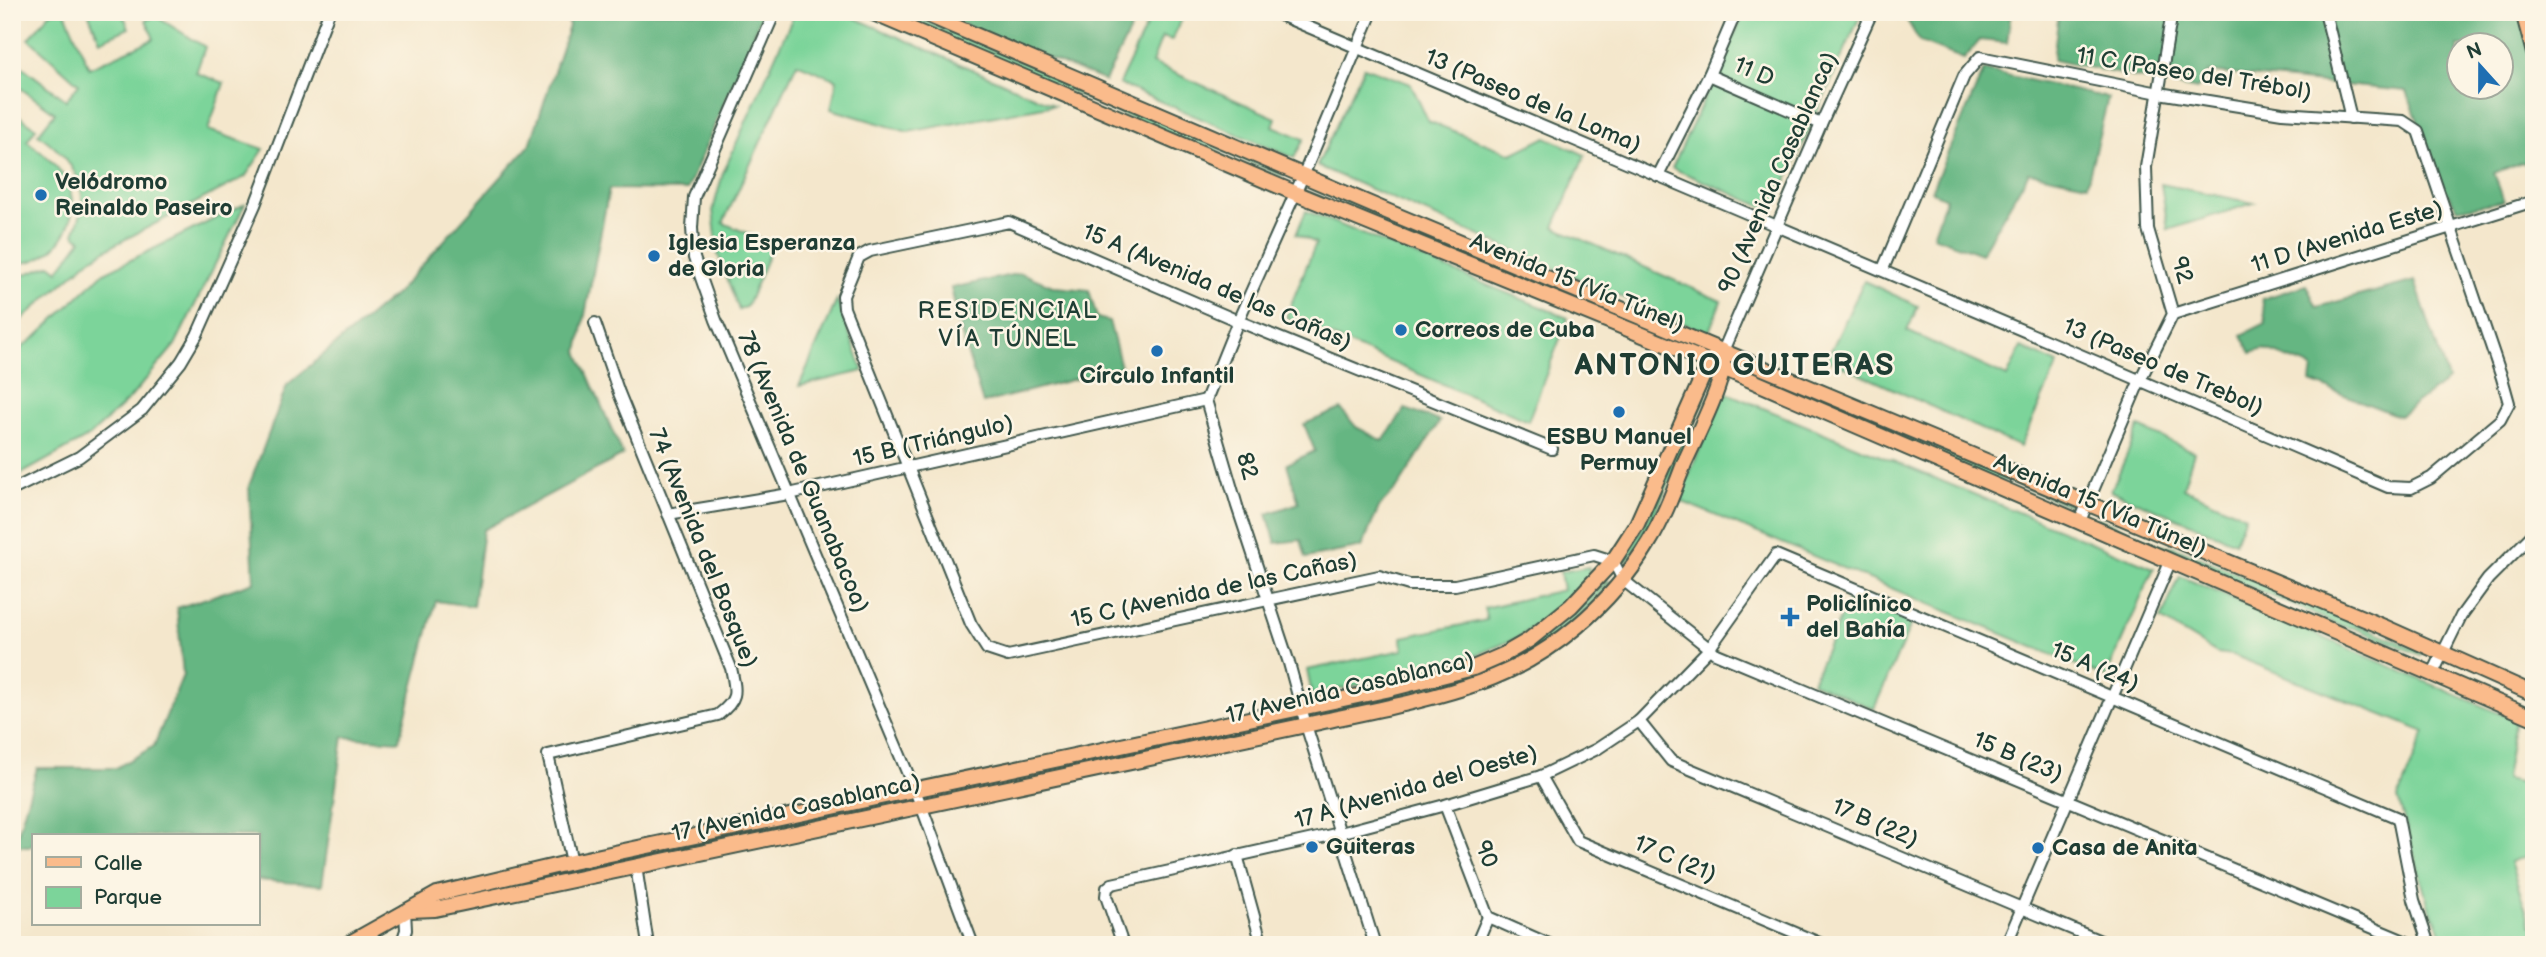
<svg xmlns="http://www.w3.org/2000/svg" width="2546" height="957" viewBox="0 0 2546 957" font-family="'Balsamiq Sans',sans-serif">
  <rect width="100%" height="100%" fill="#fcf5e5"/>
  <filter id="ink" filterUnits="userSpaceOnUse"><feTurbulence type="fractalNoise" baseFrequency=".0143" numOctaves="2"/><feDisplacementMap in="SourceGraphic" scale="14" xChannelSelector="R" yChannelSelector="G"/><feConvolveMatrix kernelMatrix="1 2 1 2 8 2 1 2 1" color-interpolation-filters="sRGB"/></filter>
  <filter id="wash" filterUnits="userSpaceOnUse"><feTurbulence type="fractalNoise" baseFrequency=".00686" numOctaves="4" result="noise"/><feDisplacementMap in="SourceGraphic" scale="28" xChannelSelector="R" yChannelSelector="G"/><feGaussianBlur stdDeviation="1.57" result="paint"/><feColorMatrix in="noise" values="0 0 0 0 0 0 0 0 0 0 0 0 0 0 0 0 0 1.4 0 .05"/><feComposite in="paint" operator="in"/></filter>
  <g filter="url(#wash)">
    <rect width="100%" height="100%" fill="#f4e7cc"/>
    <!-- green -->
    <g fill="#7cd49a" stroke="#4e8867" stroke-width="2">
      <path d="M51,12H65L89,68L154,39L146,20L155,16L205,47L196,73L224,83L208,130L264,149L245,177L114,245L88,261L12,328V275H23L50,265L58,271L81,240L74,234C77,226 81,216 82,207C85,175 62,151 38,134L55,113L12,82V77L21,66L66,100L79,84L29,39Z"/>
      <path d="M88,12H122L129,28L100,41Z"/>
      <path d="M795,12H841L1054,105L908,132L831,109L837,80L797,63L723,223L773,244L747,306L739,310L718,254L713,210L723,173Z"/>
      <path d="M886,12H904L1283,174L1282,177L1224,152L1200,148Z"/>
      <path d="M1153,12H1185L1172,40L1162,37L1152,63L1276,118L1273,126L1304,139L1294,158L1119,84Z"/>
      <path d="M1745,12H1862L1773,211L1672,168Z"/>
      <path d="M1364,67L1411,84L1428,121L1512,154L1546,137L1585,155L1554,227L1721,301L1708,334L1317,166Z"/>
      <path d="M12,111L36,128L27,141C42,153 60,166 68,185C84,222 53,267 12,263Z"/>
      <path d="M2161,184L2254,203L2168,230Z"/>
      <path d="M1309,188L1384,216L1710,350L1708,353L1635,322H1627Z"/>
      <path d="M245,204L175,345L131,397L90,436L12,479V377L21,348L37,336L102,274Z"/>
      <path d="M1306,211L1568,318L1528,421L1286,317L1316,243L1296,234Z"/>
      <path d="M1864,281L1918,306L1907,331L2007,377L2021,347L2058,364L2020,447L1827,359Z"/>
      <path d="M837,300L863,371L799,386Z"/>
      <path d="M1730,363L1799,392H1805L2074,505V508L2011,482L1996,480L1729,365Z"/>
      <path d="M1724,392L2154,568L2106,677L1678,500Z"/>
      <path d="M1700,395L1705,397L1651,524L1627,562L1624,559L1648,518Z"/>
      <path d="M2139,427L2194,452L2183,488L2245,516L2235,542L2111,491Z"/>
      <path d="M2098,518L2156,544L2175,547L2421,651V655L2354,628L2341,626L2096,521Z"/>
      <path d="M1589,567L1590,577L1550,614L1519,637L1477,655L1421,671L1312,695L1307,670L1403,650L1402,637L1487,620L1484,608L1563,590L1560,572Z"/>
      <path d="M2180,576L2515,720L2505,779L2534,785V853L2510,862L2531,925H2534V945H2447L2428,904L2398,798L2425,732L2233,655L2217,653L2161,619Z"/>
      <path d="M1607,580L1610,582C1601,592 1592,604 1582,614C1512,683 1408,695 1318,715L1316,710L1447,680L1544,637L1577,611Z"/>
      <path d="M1850,596L1912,622L1874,709L1812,682Z"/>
      <path d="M1289,716L1290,721L941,794L940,789Z"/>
      <path d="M894,799L896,804L536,883L535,877Z"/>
    </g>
    <!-- forest -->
    <g fill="#65b682" stroke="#427a5b" stroke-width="2" fill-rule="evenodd">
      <path d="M565,12H763L687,190L609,189L578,352L623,455L483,530L473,606L436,601L399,741L343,737L322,885L257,880V836H33V846H14L37,768H116L154,746L183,675L177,608L254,582L249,486L287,385L398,292L530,145L569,26Z"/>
      <path d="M932,12H1139L1105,81Z"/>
      <path d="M1907,12H2011L2007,43L1980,40L1964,59L1920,42L1905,17Z"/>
      <path d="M2059,12H2534V168L2522,162L2494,173L2504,201L2458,209L2441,185L2407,91L2208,72L2197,90L2053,60ZM2458,46H2500V88H2458Z"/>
      <path d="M1984,70L2108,98L2087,184L2029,172L1981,254L1933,236L1946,198L1931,191Z"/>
      <path d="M1021,273L1055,287L1089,290L1097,318L1109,321L1121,367L983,403L962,336L951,288Z"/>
      <path d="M2415,281L2448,380L2399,416L2311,382L2313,368L2264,349L2251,353L2242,335L2266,323L2262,299L2306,285L2317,307Z"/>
      <path d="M1341,409L1356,427L1383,441L1405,409L1440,421L1398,487L1379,507L1362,547L1306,558L1301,540L1276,543L1267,514L1299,503L1287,464L1315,451L1304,424Z"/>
    </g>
  </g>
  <g filter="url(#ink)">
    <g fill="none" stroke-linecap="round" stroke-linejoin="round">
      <defs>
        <g id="minor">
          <path d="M775,12L694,197L692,228L694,258L716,320L921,805L973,945"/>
          <path d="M1273,12C1645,169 2017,327 2388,487L2411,488L2431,478L2500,420L2509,403L2502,378L2418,131L2403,121L2282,113L2159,93L1980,57L1964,76L1883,269"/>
          <path d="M1372,12L1303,176L1238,321L1206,400L1237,506L1289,663L1306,725L1375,945"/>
          <path d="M2325,12L2351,118"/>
          <path d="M1709,75L1821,124"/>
          <path d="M1658,176L1709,75L1736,12"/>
          <path d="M2173,314L2534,201"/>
          <path d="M1723,351L1821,124L1872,12"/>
          <path d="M1552,449L1238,321L1009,222L870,251L859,257L843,296L844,308L971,624L987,649L1008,656L1379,576L1409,585H1455L1594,555L1613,561L1623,580L1715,653L2414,945"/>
          <path d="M12,490L79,457L142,410L181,362L197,335L255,205L329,12"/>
          <path d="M668,514L789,494L1206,400"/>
          <path d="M2080,521L2140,380L2173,314L2148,229L2146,167L2172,12"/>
          <path d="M2432,675L2461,616L2488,579L2534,533"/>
          <path d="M1639,721L1671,761L2110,945"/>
          <path d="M1541,776L1578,841L1824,945"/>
          <path d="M1445,805L1488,917"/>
          <path d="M1237,855L1262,945"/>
          <path d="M572,862L548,755L718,715C739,699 736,692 731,668L619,393L595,323"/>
          <path d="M636,866L648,945"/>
          <path d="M1488,917L1551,945"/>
          <path d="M363,934L385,945"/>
          <path d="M401,945L406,930L405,910"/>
          <path d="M1123,945L1106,896L1107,888L1112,884L1340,833L1445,805L1541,776L1597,749L1639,721L1709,649L1776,555L2398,818L2414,900L2429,945"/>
          <path d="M1476,945L1488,917"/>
          <path d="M2006,945L2171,560"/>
        </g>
        <g id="major">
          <path d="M871,12L1295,193L1709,362L2534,718"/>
          <path d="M921,12L1391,213L2384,627L2534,694"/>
          <path d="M2523,12L2534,53"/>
          <path d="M410,910L435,909L1306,725C1364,712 1425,702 1481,682C1551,657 1611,605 1649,542C1664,518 1674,490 1684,464C1694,441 1725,382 1723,360"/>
          <path d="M346,945L437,894L572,862L1386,690L1473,668L1503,655L1529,640L1571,606L1613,561L1637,524L1709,362L1716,356"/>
        </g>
      </defs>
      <!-- minor casing -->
      <use href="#minor" stroke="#3f564b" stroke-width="14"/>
      <!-- major casing -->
      <use href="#major" stroke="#3f564b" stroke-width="18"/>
      <!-- minor -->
      <use href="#minor" stroke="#fff" stroke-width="10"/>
      <!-- major -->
      <use href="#major" stroke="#fabb8b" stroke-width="14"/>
    </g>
  </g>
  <!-- markers -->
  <g fill="#1f6fb2" stroke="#fcf5e5" stroke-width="2.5">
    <circle cx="41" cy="195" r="7"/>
    <circle cx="654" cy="256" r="7"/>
    <circle cx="1401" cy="330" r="7"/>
    <circle cx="1157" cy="351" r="7"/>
    <circle cx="1619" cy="412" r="7"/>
    <path d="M1786.5 606.5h7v7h7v7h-7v7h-7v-7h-7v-7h7z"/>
    <circle cx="1312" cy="847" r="7"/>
    <circle cx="2038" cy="848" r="7"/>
  </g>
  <g text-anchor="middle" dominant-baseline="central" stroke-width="5" stroke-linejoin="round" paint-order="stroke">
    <!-- street labels -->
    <g font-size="23" fill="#1f3d34" stroke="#fcf5e5">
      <text transform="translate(1754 72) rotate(24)">11 D</text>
      <text transform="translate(2194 74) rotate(9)">11 C (Paseo del Trébol)</text>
      <text transform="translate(1533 101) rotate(23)">13 (Paseo de la Loma)</text>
      <text transform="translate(1778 173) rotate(-66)">90 (Avenida Casablanca)</text>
      <text transform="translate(2347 237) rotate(-17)">11 D (Avenida Este)</text>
      <text transform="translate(2182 270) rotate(74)">92</text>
      <text transform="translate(1577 283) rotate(22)">Avenida 15 (Vía Túnel)</text>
      <text transform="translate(1217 287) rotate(23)">15 A (Avenida de las Cañas)</text>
      <text transform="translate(2163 367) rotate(23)">13 (Paseo de Trebol)</text>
      <text transform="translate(933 441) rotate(-13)">15 B (Triángulo)</text>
      <text transform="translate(1247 466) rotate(74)">82</text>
      <text transform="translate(803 472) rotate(67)">78 (Avenida de Guanabacoa)</text>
      <text transform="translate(2100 505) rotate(23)">Avenida 15 (Vía Túnel)</text>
      <text transform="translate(703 548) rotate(68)">74 (Avenida del Bosque)</text>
      <text transform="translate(1214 590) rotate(-12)">15 C (Avenida de las Cañas)</text>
      <text transform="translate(2095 667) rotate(23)">15 A (24)</text>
      <text transform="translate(1350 688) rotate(-13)">17 (Avenida Casablanca)</text>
      <text transform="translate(2018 757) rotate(23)">15 B (23)</text>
      <text transform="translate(1416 787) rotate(-16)">17 A (Avenida del Oeste)</text>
      <text transform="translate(796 808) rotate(-12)">17 (Avenida Casablanca)</text>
      <text transform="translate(1875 823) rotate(23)">17 B (22)</text>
      <text transform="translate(1486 854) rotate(69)">90</text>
      <text transform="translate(1675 859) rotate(23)">17 C (21)</text>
    </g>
    <!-- poi labels -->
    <g font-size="23" font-weight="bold" fill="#1f3d34" stroke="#fcf5e5" text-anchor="start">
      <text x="55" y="182">Velódromo<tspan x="55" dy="26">Reinaldo Paseiro</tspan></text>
      <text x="668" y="243">Iglesia Esperanza<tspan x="668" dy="26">de Gloria</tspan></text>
      <text x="1415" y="330">Correos de Cuba</text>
      <text x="1157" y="376" text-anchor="middle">Círculo Infantil</text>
      <text x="1619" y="437" text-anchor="middle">ESBU Manuel<tspan x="1619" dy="26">Permuy</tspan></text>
      <text x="1806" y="604">Policlínico<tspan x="1806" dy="26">del Bahía</tspan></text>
      <text x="1326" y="847">Guiteras</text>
      <text x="2052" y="848">Casa de Anita</text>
    </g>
    <!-- neighbourhood labels -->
    <g font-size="24" letter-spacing="2" fill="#1f3d34" stroke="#fcf5e5">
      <text x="1008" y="310">RESIDENCIAL<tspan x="1008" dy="28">VÍA TÚNEL</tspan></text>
    </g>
    <!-- district labels -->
    <g font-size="30" font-weight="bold" letter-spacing="2" fill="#1f3d34" stroke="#fcf5e5">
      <text x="1735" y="366">ANTONIO GUITERAS</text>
    </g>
  </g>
  <!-- margin -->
  <rect width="2546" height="957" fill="none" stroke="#fcf5e5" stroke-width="42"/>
  <!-- legend -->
  <rect x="32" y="834" width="228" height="91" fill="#fcf5e5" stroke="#a4ab9e" stroke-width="2"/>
  <rect x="46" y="857" width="35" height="10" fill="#fabb8b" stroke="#a4ab9e" stroke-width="2"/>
  <text x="94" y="870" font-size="21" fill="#1f3d34">Calle</text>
  <rect x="46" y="887" width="35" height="21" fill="#7cd49a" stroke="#a4ab9e" stroke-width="2"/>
  <text x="94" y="904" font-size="21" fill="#1f3d34">Parque</text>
  <!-- north arrow -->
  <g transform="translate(2480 66) rotate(339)"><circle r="33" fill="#fcf5e5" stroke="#a4ab9e" stroke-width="2"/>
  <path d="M0-5L12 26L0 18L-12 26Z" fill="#1f6fb2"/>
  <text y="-10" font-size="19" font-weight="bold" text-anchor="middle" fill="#1f3d34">N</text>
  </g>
</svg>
